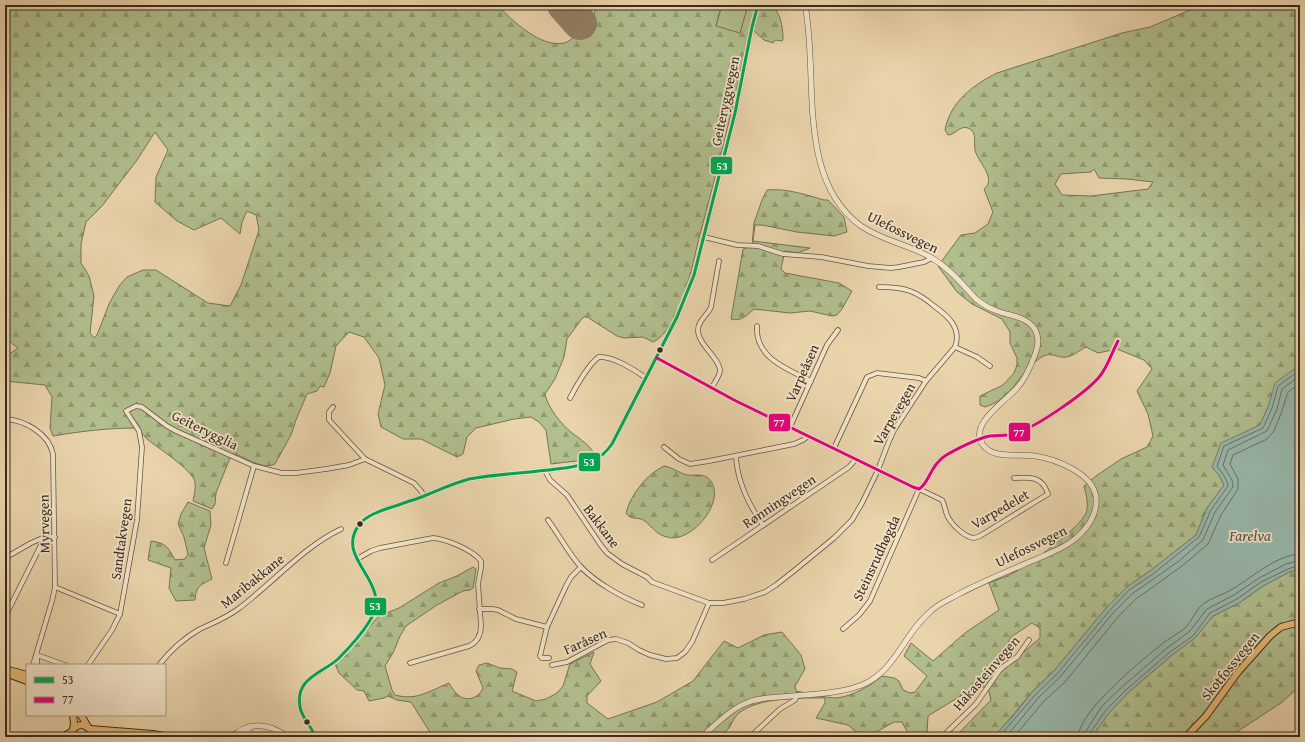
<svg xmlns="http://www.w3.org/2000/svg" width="1305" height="742" viewBox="0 0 1305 742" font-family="'Gentium Book Plus',serif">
  <defs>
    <pattern id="forest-firs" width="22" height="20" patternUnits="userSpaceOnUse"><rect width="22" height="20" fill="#b1be8d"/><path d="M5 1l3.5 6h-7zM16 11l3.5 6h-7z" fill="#919b73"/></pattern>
  </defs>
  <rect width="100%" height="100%" fill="#ead4ab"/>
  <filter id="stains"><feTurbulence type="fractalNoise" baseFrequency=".005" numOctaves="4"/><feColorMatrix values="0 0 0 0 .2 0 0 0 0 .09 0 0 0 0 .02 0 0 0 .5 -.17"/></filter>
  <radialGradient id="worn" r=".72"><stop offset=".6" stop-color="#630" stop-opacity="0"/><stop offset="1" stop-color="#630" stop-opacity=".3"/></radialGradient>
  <!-- forest -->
  <g fill="url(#forest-firs)" stroke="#767455" fill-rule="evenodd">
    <path d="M5,5H497C512,20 540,48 564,43C569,42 575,36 579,33C589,25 595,17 596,5H722L716,25L740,32L748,5C755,5 762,4 768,5C781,8 783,29 783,39L782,41L775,40L773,43L764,40L754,31H750L748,33C736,97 720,160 703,223C697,243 694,263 688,282C683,299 670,335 653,342L643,337L624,338L617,336L587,317H584L581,320L567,339L564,357L555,379L545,394C548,408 561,424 572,433C580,439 590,445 594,454L585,460L551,464L546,430L539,422L531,417L514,419L476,428L467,437L463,454L457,457L421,439H403L381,427L378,414L385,385L379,358L364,337L349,332L336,346L330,373L324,387L320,386L317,391L307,394L296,420L291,435L275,464C264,470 248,459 238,455L230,458L216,493L215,504L212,509L193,501C194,495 196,488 195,482C192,469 156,447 146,438C143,435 141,431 138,428C108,428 83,431 53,436L50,428L52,397L45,385L5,381V357L18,348L5,338ZM155,132L168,150L156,177L155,202L177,221L194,230L221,218L240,234L242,222L247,211L256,215L259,230L241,285L230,306L208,303L156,270H143L127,277L119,286L109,304L97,335L94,338L90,333L94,296L89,276L81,263V244L86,222L102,206L137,160Z"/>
    <path d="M1202,5H1300V365L1298,366L1268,407L1260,425L1242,434L1212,467L1219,475L1224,485L1207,508L1196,535L1150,571L1127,587L1107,607L1054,671L1033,691L995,736L993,737H955L991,700L988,688L977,686L928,716L927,733L929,737H910L902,722H894L869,736L859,734L848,725L816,718L825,703V698C801,698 759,697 739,713C735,716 732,723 729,728C726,731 723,734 720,737H433L411,702L397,700L388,696L384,698L369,701L364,691L357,690L339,673L335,664L379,616L399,608L439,583L457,576L473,567L476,569L473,588L470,590L463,591L437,605L406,626L400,636L393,653L385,666L392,690L395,695C417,701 429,691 449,683C451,687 454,691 457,694C466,703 479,698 483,688L476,671L479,665L487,663L500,668L512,669L517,672L512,691L536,701L546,699L557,693L563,686L570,664L594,652L590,664L601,681L587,696V703L608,719L657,702L693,681L724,641L738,648L764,635L782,632L801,655L805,669L795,686L796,691C807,693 826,698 837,698C853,696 870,686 882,676L894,678L899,681L903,690L910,693L915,692L927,676L904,656L911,643L933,661L965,633L999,610L989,583C998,579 1007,577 1015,572C1030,564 1080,528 1086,513C1089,505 1086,494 1084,486L1096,476L1121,459L1147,447L1153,436L1148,414L1137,391L1152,369L1144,360L1117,349L1098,353L1086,347C1080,350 1073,356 1067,357C1058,359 1051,350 1040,358C1018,374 1013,398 985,407L980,405V396L1003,385L1014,373L1017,365V358L1010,343V332L1002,319L972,304L957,292L938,266L961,235L975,233L988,224L993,212L984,189C997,180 979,162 976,153C972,146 979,132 968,128C960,125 955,135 948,135L945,130C950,102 973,85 997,73L1122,33L1150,27ZM1094,169L1099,178L1127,179L1153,182L1148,189L1091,196L1062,195L1055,184L1061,174L1091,172ZM1032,623L1040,628V638L1003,670L999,660L1011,637Z"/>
    <path d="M767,190C786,188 807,195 824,200H828L844,217L847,232L834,236L797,232L762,225H755L753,241L810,248L798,253L785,251L781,269L785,273L839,283L852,291L842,309L837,315L832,316L810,311L790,313L754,309C747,315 741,322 731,319L743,249L752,246L754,223L762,200Z"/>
    <path d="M664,466C672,467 679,473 687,475C694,476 702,473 708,478C730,498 691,545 667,537C657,535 652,527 645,521C638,516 631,521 626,513C631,494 647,474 664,466Z"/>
    <path d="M188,502L210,511L211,525L204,548L212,579C200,585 196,586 195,600L176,601L169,588L171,568L148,560L151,541C166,543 168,547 175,560L185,559L188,554L184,537L178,524L181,514Z"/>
    <path d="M1300,569V686L1281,703L1229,737H1092L1108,713L1129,692L1151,673L1172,655L1195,638L1213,616L1239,603L1263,586L1289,572Z"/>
  </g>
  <!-- park -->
  <path fill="#b1be8d" stroke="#767455" d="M722,5H748L740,33L716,26Z"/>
  <!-- water -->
  <path fill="#98b8ac" stroke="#737f73" d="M1300,365V569L1289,572L1263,586L1239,603L1213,616L1195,638L1172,655L1151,673L1129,692L1109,713L1092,737H993L1015,714L1033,691L1054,671L1107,607L1127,587L1150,571L1196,535L1207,508L1224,485L1219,475L1212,467L1221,443L1260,425L1268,407L1275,383Z"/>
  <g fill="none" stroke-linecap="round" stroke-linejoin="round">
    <!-- shore -->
    <g stroke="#6a7164" stroke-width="1">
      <path d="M999,737L1036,694L1057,674L1110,610L1129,590L1153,574L1199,537L1211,510L1228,486C1227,478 1221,472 1217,466L1224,446L1263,428L1272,408L1278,386L1300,370"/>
      <path d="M1006,737L1039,697L1060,677L1113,613L1132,594L1179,561L1203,540L1215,512L1233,487L1232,480L1223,465L1228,450L1267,431L1277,409L1282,389L1300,376"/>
      <path d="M1014,737L1044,701L1065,682L1118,617L1136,599L1182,566L1208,544L1221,515L1238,489V479L1230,464L1233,455L1267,439L1274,431L1282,411L1288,392L1300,383"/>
      <path d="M1078,737C1079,711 1142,660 1162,644C1169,638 1178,634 1185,628C1192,621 1196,610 1203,604C1211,598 1222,595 1231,590C1250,579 1276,555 1300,554"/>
      <path d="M1084,737L1086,731L1102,706L1123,686L1167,648L1189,632L1207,609L1234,595L1259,578L1286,564L1300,560"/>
      <path d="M1089,737L1090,733L1106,710L1126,690L1170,652L1193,636L1210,613L1237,599L1261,582L1288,569L1300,565"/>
    </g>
    <!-- taxiway -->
    <path stroke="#927f64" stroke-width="13" d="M555,5C562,11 575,30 581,13L579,8L575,5H567"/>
    <!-- runway -->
    <path stroke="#927f64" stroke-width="34" d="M564,5L580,23"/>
    <defs>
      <g id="minor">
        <path d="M704,237L737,245L758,246L783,254L821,257L868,266L891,268L899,267L924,262L932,258"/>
        <path d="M757,326C755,358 787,369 811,381"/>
        <path d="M955,347L977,357L990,366"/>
        <path d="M657,358L734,400L913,487L919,489C926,485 929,475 933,469C937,462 941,458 948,454C961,447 975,439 990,436C998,435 1007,436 1014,434C1035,428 1086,393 1100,376C1108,366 1112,352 1118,341"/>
        <path d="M712,388C714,383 719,377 720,371C720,358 698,345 698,330C698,320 708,315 711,307L719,261"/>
        <path d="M570,398C575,388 590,362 599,357C613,356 635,370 646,378"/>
        <path d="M333,407L329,412V420L365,459L414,483L421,491L424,496"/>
        <path d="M5,419C25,420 49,434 53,454L55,587L52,601L33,665"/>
        <path d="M790,427L827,345L838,330"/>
        <path d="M664,447L679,459L690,464L709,461L794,444L803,440L808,436"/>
        <path d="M834,448L867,377L877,373L919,378L926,381"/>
        <path d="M736,456C737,481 749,505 763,525"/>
        <path d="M545,471L550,480L567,495L600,544L607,553L622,564L647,577L652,582L709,603H723L744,599L765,592L776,585L795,570L834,538L852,520L862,503L878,470L887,446L894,430L926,381L955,347C962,328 948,316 934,306C927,300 918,294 910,291C900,287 889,287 879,287"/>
        <path d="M548,520C559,535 568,552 580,566C595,582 621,597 642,605"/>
        <path d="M5,558L31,543L45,537"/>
        <path d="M357,559L371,551L380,548L433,538C446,539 473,550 481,561V568L478,584L481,625C481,635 478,642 469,646L410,663"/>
        <path d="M712,560L849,467L856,459"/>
        <path d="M226,563L254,466"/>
        <path d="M55,587L120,614"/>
        <path d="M479,609H492L498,610L516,619L547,627"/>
        <path d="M5,617L45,537H55"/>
        <path d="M843,629L859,615L870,601L919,489L942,500C945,505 945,510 947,515C951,524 964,537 974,538L980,536L1048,494C1042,476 1030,477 1014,478"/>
        <path d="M37,655L65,665"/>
        <path d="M37,657V665"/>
        <path d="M549,658H542L540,656L547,627L566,586L571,577L581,567"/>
        <path d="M88,665L112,630L120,614L137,520L142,447L139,431L126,411L136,406L142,407L167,426L176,431L254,466L282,473H296L326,469L349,465L365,459"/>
        <path d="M159,665C170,651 184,638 200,629C213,623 226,618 238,609C272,584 303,547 341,529"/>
        <path d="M552,665L567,662L608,640L616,639L628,643L639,650L650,655L666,659L677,658L685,652L692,642L709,603"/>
        <path d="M315,737C312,726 302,719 300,707C295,678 321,674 338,659C349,648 361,635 369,622C396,582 333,560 359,525C368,513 387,509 401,504C409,501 417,499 424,496C439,490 454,483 469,479C498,474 527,473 556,469C569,468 582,466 594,460C601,457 607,451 612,444L677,317L694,275L735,113L752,27L758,5"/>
        <path d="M750,737L780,709L795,700L797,695"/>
        <path d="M942,737L976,704L999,671L1003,667L1017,657L1029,640"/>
        <path d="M1298,737L1300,735"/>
      </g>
      <g id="tertiary">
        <path d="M232,737C248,721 270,723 287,737"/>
        <path d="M239,737L249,729"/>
        <path d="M701,737C716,725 731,708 749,702C759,698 769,698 779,697C806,694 836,695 862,685C896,671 904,633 931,611C938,604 948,600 957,595C983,581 1011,570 1039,558C1052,552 1065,548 1076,538C1088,528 1098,513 1096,497C1093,473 1055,459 1035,456C1019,453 994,460 983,445C968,424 1005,402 1017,388C1025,379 1030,368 1034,357C1038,348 1040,337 1034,328C1025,316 1010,316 997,311C989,308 982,304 976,299C962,284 950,269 932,258C910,245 883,241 861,226C795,178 819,74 805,5"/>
      </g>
      <g id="primary">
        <path d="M90,729L153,734L169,737"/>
        <path d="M106,737H130"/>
        <path d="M1186,737L1206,716L1238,672L1270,636L1281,627L1300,622"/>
      </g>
      <g id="trunk">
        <path d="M5,669L27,675"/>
        <path d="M5,673L27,681"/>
        <path d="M81,715L88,727"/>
        <path d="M73,729L74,723L73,715"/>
        <path d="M62,737L71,732"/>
        <path d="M71,737C71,730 75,725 83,725L90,729L93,737"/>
      </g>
    </defs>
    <!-- minor casing -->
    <use href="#minor" stroke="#675440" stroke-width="5.5"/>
    <!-- tertiary casing -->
    <use href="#tertiary" stroke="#675440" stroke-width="6"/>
    <!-- primary casing -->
    <use href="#primary" stroke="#3b2a1d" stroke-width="8"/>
    <!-- trunk casing -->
    <use href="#trunk" stroke="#3b2a1d" stroke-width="8"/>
    <!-- minor -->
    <use href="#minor" stroke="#f1e3c8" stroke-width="4"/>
    <!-- tertiary -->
    <use href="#tertiary" stroke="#f1e3c8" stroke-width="5"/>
    <!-- primary -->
    <use href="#primary" stroke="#e5ba76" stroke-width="6"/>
    <!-- trunk -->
    <use href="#trunk" stroke="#e5ba76" stroke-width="6"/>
    <defs>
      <path id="bus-1" d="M315,737C312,726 302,719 300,707C295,678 321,674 338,659C349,648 361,635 369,622C396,582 333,560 359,525C368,513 387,509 401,504C409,501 417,499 424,496C439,490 454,483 469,479C498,474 527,473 556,469C569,468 582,466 594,460C601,457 607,451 612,444L677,317L694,275L735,113L752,27L758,5"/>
      <path id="bus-2" d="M657,358L734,400L913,487L919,489C926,485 929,475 933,469C937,462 941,458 948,454C961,447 975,439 990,436C998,435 1007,436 1014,434C1035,428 1086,393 1100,376C1108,366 1112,352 1118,341"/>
    </defs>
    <!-- bus-1 casing -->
    <use href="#bus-1" stroke="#f1e3c8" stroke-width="6"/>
    <!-- bus-2 casing -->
    <use href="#bus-2" stroke="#f1e3c8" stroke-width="6"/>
    <!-- bus-1 -->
    <use href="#bus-1" stroke="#00a651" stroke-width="3"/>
    <!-- bus-2 -->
    <use href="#bus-2" stroke="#e5007d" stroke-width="3"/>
  </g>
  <!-- markers -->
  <g fill="#3b2a1d" stroke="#f1e3c8" stroke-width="1.5">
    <circle cx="660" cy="350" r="3.5"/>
    <circle cx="360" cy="524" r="3.5"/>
    <circle cx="307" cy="722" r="3.5"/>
  </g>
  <g text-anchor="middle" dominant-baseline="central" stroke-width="3.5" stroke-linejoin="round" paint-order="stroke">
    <!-- street labels -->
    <g font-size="14" fill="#3b2a1d" stroke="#f1e3c8">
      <text transform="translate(725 101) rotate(-78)">Geiteryggvegen</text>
      <text transform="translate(903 232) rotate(26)">Ulefossvegen</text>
      <text transform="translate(802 373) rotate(-66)">Varpeåsen</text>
      <text transform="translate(894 414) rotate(-60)">Varpevegen</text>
      <text transform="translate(205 430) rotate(26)">Geiterygglia</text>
      <text transform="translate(779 501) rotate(-34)">Rønningvegen</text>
      <text transform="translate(1000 509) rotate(-30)">Varpedelet</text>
      <text transform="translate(44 524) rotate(-91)">Myrvegen</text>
      <text transform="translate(602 526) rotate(53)">Bakkane</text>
      <text transform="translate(121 539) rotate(-82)">Sandtakvegen</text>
      <text transform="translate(1031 546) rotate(-26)">Ulefossvegen</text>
      <text transform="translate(876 558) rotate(-65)">Steinsrudhøgda</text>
      <text transform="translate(252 581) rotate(-39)">Maribakkane</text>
      <text transform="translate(585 641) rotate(-24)">Faråsen</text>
      <text transform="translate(1230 666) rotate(-51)">Skotfossvegen</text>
      <text transform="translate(986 673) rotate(-49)">Hakasteinvegen</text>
    </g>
    <!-- water labels -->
    <g font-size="15" font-style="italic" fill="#524e41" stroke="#f1e3c8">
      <text x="1250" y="535">Farelva</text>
    </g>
  </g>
  <g stroke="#f1e3c8" stroke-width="1.5">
    <rect x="710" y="156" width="23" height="19" rx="4" fill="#00a651"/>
    <rect x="768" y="413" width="23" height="19" rx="4" fill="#e5007d"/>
    <rect x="1008" y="422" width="23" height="20" rx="4" fill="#e5007d"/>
    <rect x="578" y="452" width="23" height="20" rx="4" fill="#00a651"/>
    <rect x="364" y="597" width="23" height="19" rx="4" fill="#00a651"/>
  </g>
  <g font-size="11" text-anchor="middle" font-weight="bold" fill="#fff">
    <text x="722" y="170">53</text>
    <text x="779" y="426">77</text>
    <text x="1019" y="436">77</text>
    <text x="589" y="466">53</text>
    <text x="375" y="610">53</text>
  </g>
  <!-- margin -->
  <rect width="1305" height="742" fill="none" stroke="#ead4ab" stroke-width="20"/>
  <rect x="6" y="6" width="1293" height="730" fill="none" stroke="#3b2a1d" stroke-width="2"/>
  <rect x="10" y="10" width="1285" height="722" fill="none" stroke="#3b2a1d"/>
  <!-- legend -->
  <rect x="26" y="664" width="140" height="52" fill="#f1e3c8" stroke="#a89984"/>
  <rect x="34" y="677" width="20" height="6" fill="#00a651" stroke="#a89984"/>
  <text x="62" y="684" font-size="12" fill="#3b2a1d">53</text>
  <rect x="34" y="697" width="20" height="6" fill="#e5007d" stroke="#a89984"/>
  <text x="62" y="704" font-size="12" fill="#3b2a1d">77</text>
  <rect width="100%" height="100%" filter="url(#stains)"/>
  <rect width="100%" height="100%" fill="url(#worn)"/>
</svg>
